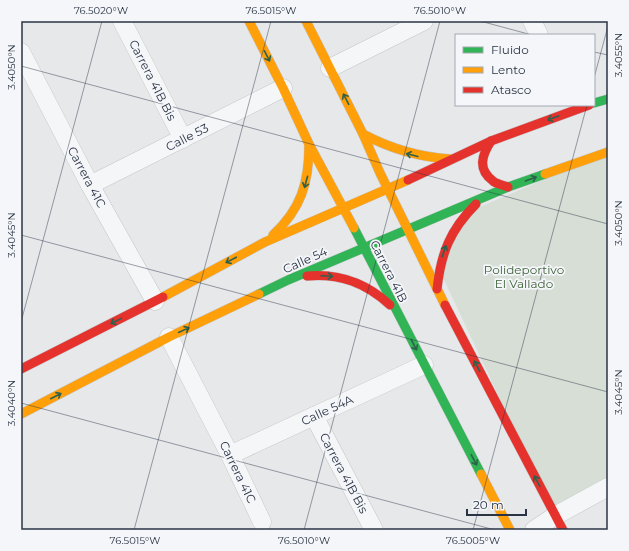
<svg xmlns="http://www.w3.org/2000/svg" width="629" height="551" viewBox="0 0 629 551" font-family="Montserrat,sans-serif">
  <rect width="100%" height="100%" fill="#e6e8ea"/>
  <!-- green -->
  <path fill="#d6ded6" d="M608,152V487L555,516L439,269L466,213Z"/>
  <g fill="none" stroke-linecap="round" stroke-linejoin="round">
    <defs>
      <g id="street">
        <path d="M122,21L183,139"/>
        <path d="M532,21L539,35"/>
        <path d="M21,52L90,185L155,301"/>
        <path d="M330,68L424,21"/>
        <path d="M90,185L283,88"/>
        <path d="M169,337L230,455L262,522"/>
        <path d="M314,416L374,530"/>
        <path d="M230,455L424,365"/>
        <path d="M534,530L555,516L608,487"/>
      </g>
      <g id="fast">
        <path d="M594,103L608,99"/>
        <path d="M354,228L481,474"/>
        <path d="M259,294L288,280L508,187L545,174"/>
      </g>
      <g id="slow">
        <path d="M249,21L283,88L309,144L354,228"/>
        <path d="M306,21L363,134L380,173L445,305"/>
        <path d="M363,134C391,149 418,157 450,159"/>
        <path d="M545,174L608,152"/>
        <path d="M273,235C301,209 309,183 309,145"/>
        <path d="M163,297L265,242L408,180"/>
        <path d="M21,414L169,337L259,294"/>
        <path d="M481,474L510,530"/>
      </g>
      <g id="jam">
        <path d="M491,141C482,155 477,169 493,181C496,184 503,185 508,187"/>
        <path d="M408,180L491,141L589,105"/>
        <path d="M307,276C340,273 366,283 390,305"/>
        <path d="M437,289C441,253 450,230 476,204"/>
        <path d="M445,305L563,530"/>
        <path d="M21,369L163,297"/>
      </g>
    </defs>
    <!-- street casing -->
    <use href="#street" stroke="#c4c6c8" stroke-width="19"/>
    <!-- fast casing -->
    <use href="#fast" stroke="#c4c6c8" stroke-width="10"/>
    <!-- slow casing -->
    <use href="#slow" stroke="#c4c6c8" stroke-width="10"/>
    <!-- jam casing -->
    <use href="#jam" stroke="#c4c6c8" stroke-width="10"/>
    <!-- street -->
    <use href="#street" stroke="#f5f6f7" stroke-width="18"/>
    <!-- fast -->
    <use href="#fast" stroke="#30b455" stroke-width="9"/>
    <!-- slow -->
    <use href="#slow" stroke="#ff9f0a" stroke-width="9"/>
    <!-- jam -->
    <use href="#jam" stroke="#e5322d" stroke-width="9"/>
  </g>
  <!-- one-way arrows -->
  <defs><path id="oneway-shaft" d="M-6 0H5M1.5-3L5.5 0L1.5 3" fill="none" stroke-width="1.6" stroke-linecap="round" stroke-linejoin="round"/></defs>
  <g stroke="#2d614b">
    <use href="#oneway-shaft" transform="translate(267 56) rotate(63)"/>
    <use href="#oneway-shaft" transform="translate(346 99) rotate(-117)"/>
    <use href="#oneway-shaft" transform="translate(553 118) rotate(160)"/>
    <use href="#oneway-shaft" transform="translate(412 155) rotate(-166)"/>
    <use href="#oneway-shaft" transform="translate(531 179) rotate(-20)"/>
    <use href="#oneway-shaft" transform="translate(306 182) rotate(105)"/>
    <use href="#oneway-shaft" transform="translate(444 251) rotate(-71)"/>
    <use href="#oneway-shaft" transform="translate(231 260) rotate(152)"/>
    <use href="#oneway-shaft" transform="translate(327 276) rotate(3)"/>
    <use href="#oneway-shaft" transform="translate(116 321) rotate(154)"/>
    <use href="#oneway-shaft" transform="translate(184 330) rotate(-25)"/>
    <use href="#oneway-shaft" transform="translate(414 345) rotate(63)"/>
    <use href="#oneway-shaft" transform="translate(477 366) rotate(-118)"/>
    <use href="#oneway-shaft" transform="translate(56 396) rotate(-27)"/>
    <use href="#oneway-shaft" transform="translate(474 460) rotate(62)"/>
    <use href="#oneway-shaft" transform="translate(537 481) rotate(-118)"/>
  </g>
  <!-- ticks -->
  <path fill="none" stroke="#2b3445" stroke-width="1" stroke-opacity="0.45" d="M480,21L532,35M594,52L608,55M21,66L608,224M594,78L608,26M21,235L608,392M21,322L102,21M21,403L495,530M134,530L271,21M304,530L440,21M473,530L587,105"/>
  <g text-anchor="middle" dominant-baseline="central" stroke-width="3.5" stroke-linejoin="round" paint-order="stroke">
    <!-- street labels -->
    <g font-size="12" fill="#2b3445" stroke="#f4f6f9">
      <text transform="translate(153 80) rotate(63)">Carrera 41B Bis</text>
      <text transform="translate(187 137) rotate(-27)">Calle 53</text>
      <text transform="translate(87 177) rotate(62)">Carrera 41C</text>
      <text transform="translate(305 260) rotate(-24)">Calle 54</text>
      <text transform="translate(389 271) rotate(63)">Carrera 41B</text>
      <text transform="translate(327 410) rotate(-25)">Calle 54A</text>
      <text transform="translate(238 472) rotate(64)">Carrera 41C</text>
      <text transform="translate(344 473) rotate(62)">Carrera 41B Bis</text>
    </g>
    <!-- park labels -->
    <g font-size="12" fill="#3f6138" stroke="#f4f6f9">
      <text x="524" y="269">Polideportivo<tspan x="524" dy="14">El Vallado</tspan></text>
    </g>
  </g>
  <!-- border -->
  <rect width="629" height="551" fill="none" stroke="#f4f6f9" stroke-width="44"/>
  <!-- legend -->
  <rect x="455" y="34" width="140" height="72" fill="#f4f6f9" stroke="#a4a8b1"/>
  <rect x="463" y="47" width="20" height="6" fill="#30b455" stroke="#a4a8b1"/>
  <text x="491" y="54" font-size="12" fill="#2b3445">Fluido</text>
  <rect x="463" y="67" width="20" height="6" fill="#ff9f0a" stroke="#a4a8b1"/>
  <text x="491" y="74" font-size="12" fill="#2b3445">Lento</text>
  <rect x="463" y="87" width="20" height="6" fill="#e5322d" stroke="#a4a8b1"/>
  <text x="491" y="94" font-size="12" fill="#2b3445">Atasco</text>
  <!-- scale -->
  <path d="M467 509v6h59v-6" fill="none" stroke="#2b3445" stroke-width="2"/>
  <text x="473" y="509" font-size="12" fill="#2b3445" stroke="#f4f6f9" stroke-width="3" paint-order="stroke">20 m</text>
  <rect x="22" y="22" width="585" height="507" fill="none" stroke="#2b3445" stroke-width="1.5"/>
  <g font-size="10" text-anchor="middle" fill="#2b3445">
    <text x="101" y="14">76.5020°W</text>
    <text x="271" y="14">76.5015°W</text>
    <text x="440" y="14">76.5010°W</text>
    <text transform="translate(618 55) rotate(-90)" y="4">3.4055°N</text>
    <text transform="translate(11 67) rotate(-90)" y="4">3.4050°N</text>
    <text transform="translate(618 223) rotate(-90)" y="4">3.4050°N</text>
    <text transform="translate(11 235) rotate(-90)" y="4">3.4045°N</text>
    <text transform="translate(618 392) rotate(-90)" y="4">3.4045°N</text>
    <text transform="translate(11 403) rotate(-90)" y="4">3.4040°N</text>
    <text x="135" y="544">76.5015°W</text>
    <text x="304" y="544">76.5010°W</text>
    <text x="473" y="544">76.5005°W</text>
  </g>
</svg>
